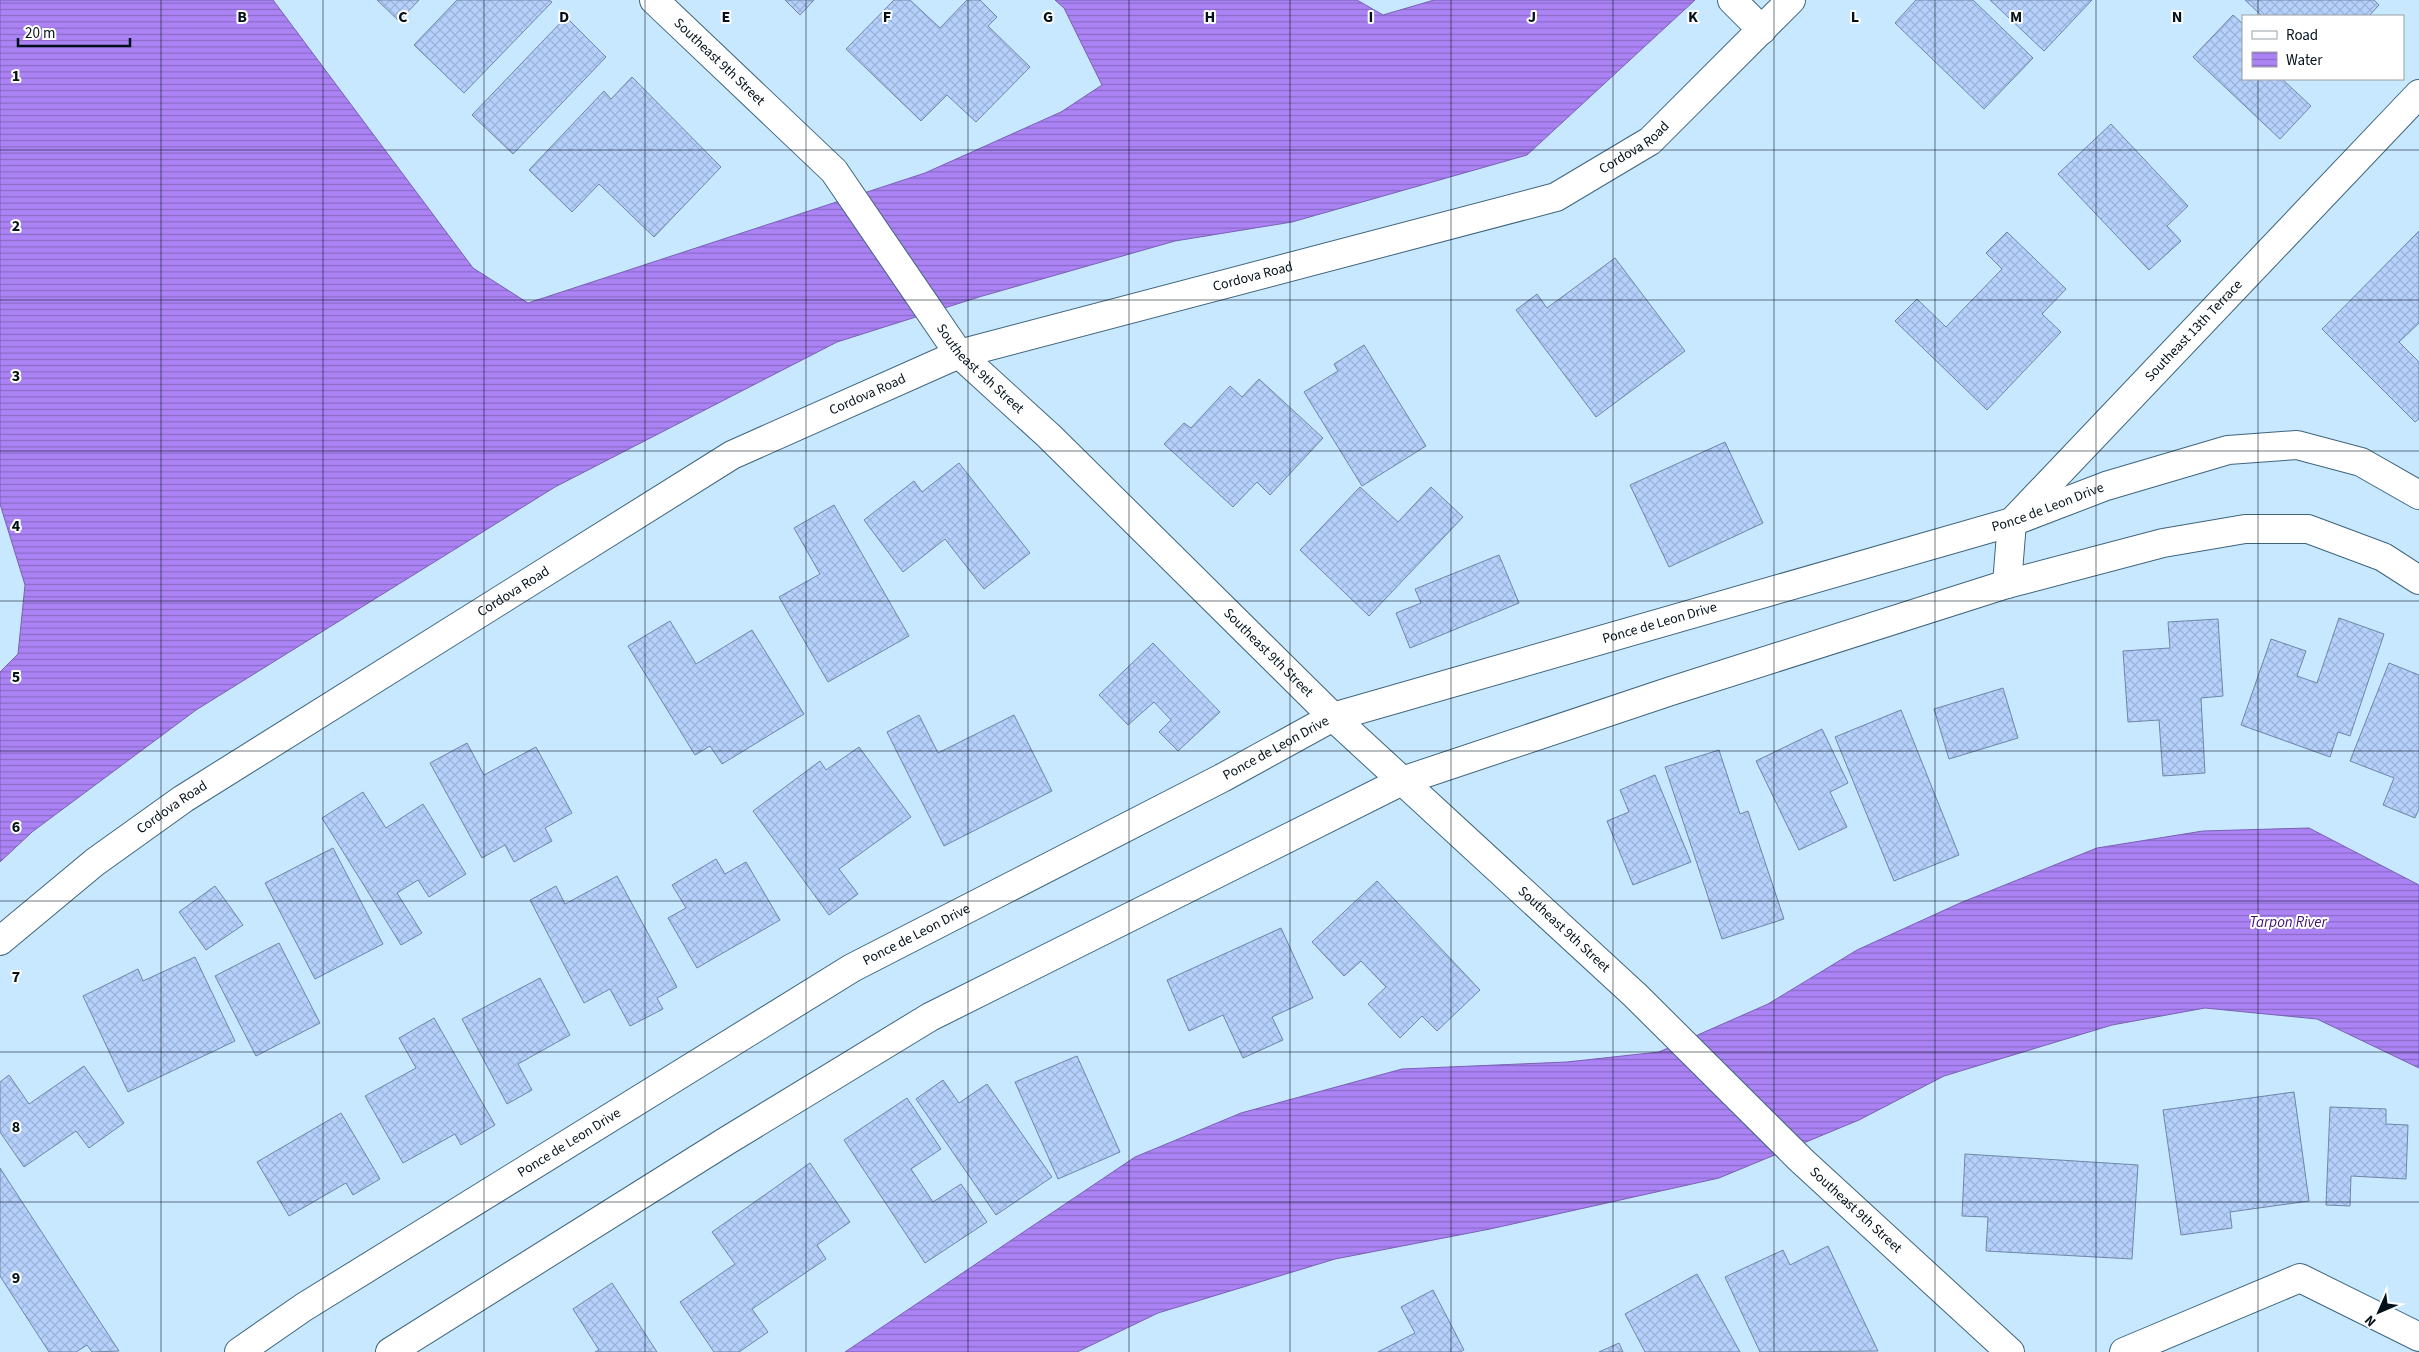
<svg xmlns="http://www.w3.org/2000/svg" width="2419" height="1352" viewBox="0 0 2419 1352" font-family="'Source Sans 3',sans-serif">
  <defs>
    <pattern id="water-rules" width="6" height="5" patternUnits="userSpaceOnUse" patternTransform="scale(1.25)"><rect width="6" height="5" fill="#ac83f5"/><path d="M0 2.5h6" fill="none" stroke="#8a6ac6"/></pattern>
    <pattern id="building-cross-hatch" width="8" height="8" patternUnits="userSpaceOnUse" patternTransform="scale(1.25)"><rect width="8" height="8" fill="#b5d1fb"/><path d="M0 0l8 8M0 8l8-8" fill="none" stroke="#9ab2d7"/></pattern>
  </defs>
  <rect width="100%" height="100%" fill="#c7e8ff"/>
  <!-- water -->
  <g fill="url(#water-rules)" stroke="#7961b4">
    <path d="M0,0H273L473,268L528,303L925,173L1061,112L1102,85L1064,8L1055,0H1357L1383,15L1434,0H1695L1527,155L1292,222L1175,241L979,297L837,342L555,487L196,710L32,832L0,862V672L18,654L25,585L0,504Z"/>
    <path d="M2309,828L2419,885V1068L2317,1019L2205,1008L2112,1025L1944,1076L1859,1120L1719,1178L1490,1229L1335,1259L1158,1313L1077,1352H845L1135,1157L1241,1113L1402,1069L1567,1062L1659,1052L1768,1004L1857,950L1960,903L2097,848L2203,831Z"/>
  </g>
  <!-- building -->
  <g fill="url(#building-cross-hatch)" stroke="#6f86a8">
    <path d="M377,0H419L399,21Z"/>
    <path d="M457,0H549L552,2L464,93L414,45Z"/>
    <path d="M785,0H814L800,15Z"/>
    <path d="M894,0H910L940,28L967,0H980L997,17L988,26L1030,67L976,122L947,95L921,121L846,49Z"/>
    <path d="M1916,0H1973L2033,58L1984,109L1895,23Z"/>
    <path d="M1990,0H2092L2044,51Z"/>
    <path d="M2245,0H2374L2379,5L2369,16H2262Z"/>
    <path d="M2233,15L2243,24V79H2282L2311,106L2280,139L2193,57Z"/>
    <path d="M566,17L606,57L513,154L472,115Z"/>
    <path d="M632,77L721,167L654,237L599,184L572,212L529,170L604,91L611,99Z"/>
    <path d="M2111,124L2188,206L2167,226L2181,241L2149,270L2058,174Z"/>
    <path d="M2419,231V323L2399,342L2419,362V419L2415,422L2322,329Z"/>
    <path d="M2007,232L2066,289L2042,314L2061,332L1987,410L1895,321L1917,299L1946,327L2002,269L1986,253Z"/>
    <path d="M1615,258L1685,351L1596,417L1516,310L1537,294L1547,308Z"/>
    <path d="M1364,345L1426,446L1362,486L1304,392L1338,371L1334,364Z"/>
    <path d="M1259,379L1323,438L1270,495L1257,482L1233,507L1164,444L1184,423L1191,428L1230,386L1242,397Z"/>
    <path d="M1725,442L1763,523L1669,567L1630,485Z"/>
    <path d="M959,463L1030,553L984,589L945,539L903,572L864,520L914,481L922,492Z"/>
    <path d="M1360,487L1398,522L1431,487L1463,517L1369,616L1300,550Z"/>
    <path d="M834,505L909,636L828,682L779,597L820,574L794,528Z"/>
    <path d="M1499,555L1519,603L1410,648L1396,613L1421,603L1415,589Z"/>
    <path d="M2339,618L2384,634L2350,736L2338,732L2330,757L2241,725L2271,639L2306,651L2297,676L2317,683Z"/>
    <path d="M2218,619L2223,696L2201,698L2205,773L2163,776L2159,720L2128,722L2123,651L2170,648L2168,622Z"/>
    <path d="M670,621L696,664L752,630L804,714L722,764L710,746L695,755L628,646Z"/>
    <path d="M1153,643L1220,712L1178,751L1159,732L1171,720L1154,702L1128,725L1099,695Z"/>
    <path d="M2389,663L2419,675V809L2415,818L2383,805L2394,778L2350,761Z"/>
    <path d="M2003,688L2018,738L1949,759L1934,709Z"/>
    <path d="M1901,710L1959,855L1894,881L1835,737Z"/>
    <path d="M919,715L938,753L1014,715L1052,791L944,846L887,732Z"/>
    <path d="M1822,729L1848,783L1830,792L1847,827L1799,850L1756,761Z"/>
    <path d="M467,743L484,775L536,747L572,813L545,828L552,841L514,862L505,845L482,858L430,763Z"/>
    <path d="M859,747L911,817L839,869L858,894L829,915L753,811L820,761L826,770Z"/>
    <path d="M1719,750L1740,814L1748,811L1784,919L1722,939L1665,767Z"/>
    <path d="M1655,775L1691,862L1633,885L1607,821L1629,812L1620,790Z"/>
    <path d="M363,792L386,828L423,804L466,874L429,897L418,880L397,893L422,933L401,945L322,818Z"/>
    <path d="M333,848L383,944L315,979L265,883Z"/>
    <path d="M716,859L725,874L746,862L780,920L697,968L668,918L686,908L672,885Z"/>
    <path d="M617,876L677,987L657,998L663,1009L630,1026L610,989L584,1003L530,900L556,886L565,904Z"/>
    <path d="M1377,881L1480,990L1437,1031L1422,1016L1400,1038L1368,1004L1386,987L1361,961L1344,976L1312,942Z"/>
    <path d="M215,886L243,925L206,950L179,912Z"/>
    <path d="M1281,928L1313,998L1272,1017L1283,1040L1243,1058L1223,1015L1189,1031L1167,980Z"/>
    <path d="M279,943L320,1023L256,1056L215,976Z"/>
    <path d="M195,957L235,1041L128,1092L83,996L138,969L143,981Z"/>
    <path d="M540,978L570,1035L518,1064L532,1090L507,1104L462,1019Z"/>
    <path d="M434,1018L495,1125L461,1145L455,1134L403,1163L365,1096L416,1068L399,1038Z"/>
    <path d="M1077,1056L1120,1152L1058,1179L1015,1082Z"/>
    <path d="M84,1066L124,1123L89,1148L76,1131L24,1167L0,1132V1082L9,1075L29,1104Z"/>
    <path d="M943,1080L959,1103L987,1084L1052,1177L996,1215L916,1099Z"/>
    <path d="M2294,1092L2309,1201L2230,1212L2232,1228L2181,1235L2163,1110Z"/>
    <path d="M907,1098L941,1149L911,1169L933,1202L961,1184L987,1222L925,1263L844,1140Z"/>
    <path d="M2330,1107L2386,1109V1124L2408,1125L2406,1179L2351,1176L2350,1206L2326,1205Z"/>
    <path d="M341,1113L380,1179L353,1195L346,1183L289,1216L257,1162Z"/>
    <path d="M1965,1154L2138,1165L2132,1259L1986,1251L1988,1217L1962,1216Z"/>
    <path d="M810,1163L850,1222L817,1245L826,1259L752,1309L768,1332L739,1352H714L680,1302L735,1264L712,1232Z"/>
    <path d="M0,1168L119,1351L92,1352L87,1345L76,1352H49L0,1276Z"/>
    <path d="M1828,1246L1878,1351L1760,1352L1725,1277L1783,1250L1790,1265Z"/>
    <path d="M1697,1274L1740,1352H1645L1625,1314Z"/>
    <path d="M612,1283L657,1352H595L599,1350L573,1309Z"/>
    <path d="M1433,1290L1464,1350L1460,1352H1378L1415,1333L1401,1307Z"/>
    <path d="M1619,1343L1623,1352H1599Z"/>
  </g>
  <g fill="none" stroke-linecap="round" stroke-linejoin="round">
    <defs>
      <g id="minor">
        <path id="s1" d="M654,0L834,171L959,354L1049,436L1333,717L1635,995L1801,1160L2010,1352"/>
        <path d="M1732,0L1762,30"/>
        <path id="s2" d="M2007,584L2012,522L2419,94"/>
        <path id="s3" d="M0,941L95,862L183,799L732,455L959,354L1556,197L1650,141L1791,0"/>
        <path id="s4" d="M239,1352L304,1307L852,968L1222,778L1333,717L2012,522L2106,486L2228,450L2297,445L2361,462L2419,495"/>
        <path d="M390,1352L728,1140L930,1017L1402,781L1671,691L2007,584L2163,543L2245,529H2308L2383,557L2419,580"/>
        <path d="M2124,1352L2300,1278L2419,1337"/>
      </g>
    </defs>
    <!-- minor casing -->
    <use href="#minor" stroke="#3f657d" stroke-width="30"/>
    <!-- minor -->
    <use href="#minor" stroke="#fff" stroke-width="28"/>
  </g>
  <!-- grid -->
  <path fill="none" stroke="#03111b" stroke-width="1" stroke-opacity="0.55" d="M161,0V1352M323,0V1352M484,0V1352M645,0V1352M806,0V1352M968,0V1352M1129,0V1352M1290,0V1352M1451,0V1352M1613,0V1352M1774,0V1352M1935,0V1352M2096,0V1352M2258,0V16M2258,79V1352M0,150H2419M0,300H2419M0,451H2419M0,601H2419M0,751H2419M0,901H2419M0,1052H2419M0,1202H2419"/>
  <g text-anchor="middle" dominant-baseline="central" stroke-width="4" stroke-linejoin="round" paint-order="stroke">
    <!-- street labels -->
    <g font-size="14" fill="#03111b" stroke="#fff">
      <text stroke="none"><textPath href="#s1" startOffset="90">Southeast 9th Street</textPath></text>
      <text stroke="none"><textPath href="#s3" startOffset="1838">Cordova Road</textPath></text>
      <text stroke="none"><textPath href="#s3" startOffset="1432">Cordova Road</textPath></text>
      <text stroke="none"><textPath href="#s2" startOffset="326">Southeast 13th Terrace</textPath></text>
      <text stroke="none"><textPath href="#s1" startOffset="495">Southeast 9th Street</textPath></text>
      <text stroke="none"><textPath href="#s3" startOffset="1028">Cordova Road</textPath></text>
      <text stroke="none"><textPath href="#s4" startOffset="2011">Ponce de Leon Drive</textPath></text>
      <text stroke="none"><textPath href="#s3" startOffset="622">Cordova Road</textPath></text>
      <text stroke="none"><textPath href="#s4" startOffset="1606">Ponce de Leon Drive</textPath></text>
      <text stroke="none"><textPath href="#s1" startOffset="900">Southeast 9th Street</textPath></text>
      <text stroke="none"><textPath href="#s4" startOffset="1201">Ponce de Leon Drive</textPath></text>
      <text stroke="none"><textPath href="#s3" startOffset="218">Cordova Road</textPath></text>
      <text stroke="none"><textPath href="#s1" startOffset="1305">Southeast 9th Street</textPath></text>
      <text stroke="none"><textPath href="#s4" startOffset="796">Ponce de Leon Drive</textPath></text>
      <text stroke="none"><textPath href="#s4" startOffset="391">Ponce de Leon Drive</textPath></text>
      <text stroke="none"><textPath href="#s1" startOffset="1710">Southeast 9th Street</textPath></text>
    </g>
    <!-- water labels -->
    <g font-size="15" font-style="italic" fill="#410f76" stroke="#fff">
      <text x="2288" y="922">Tarpon River</text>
    </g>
  </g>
  <g font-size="16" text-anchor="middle" font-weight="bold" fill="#03111b" stroke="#fff" stroke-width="4" stroke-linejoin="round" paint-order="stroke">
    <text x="242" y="22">B</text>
    <text x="403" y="22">C</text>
    <text x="564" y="22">D</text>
    <text x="726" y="22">E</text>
    <text x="887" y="22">F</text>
    <text x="1048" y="22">G</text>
    <text x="1210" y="22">H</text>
    <text x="1371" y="22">I</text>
    <text x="1532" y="22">J</text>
    <text x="1693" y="22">K</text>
    <text x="1855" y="22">L</text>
    <text x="2016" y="22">M</text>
    <text x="2177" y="22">N</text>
    <text x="16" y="81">1</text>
    <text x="16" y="231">2</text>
    <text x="16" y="381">3</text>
    <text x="16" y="531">4</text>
    <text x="16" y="682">5</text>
    <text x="16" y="832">6</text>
    <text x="16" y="982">7</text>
    <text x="16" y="1132">8</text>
    <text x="16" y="1283">9</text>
  </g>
  <!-- legend -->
  <rect x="2242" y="15" width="162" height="65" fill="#ffffff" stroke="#9aa0a4"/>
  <rect x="2252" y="31" width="25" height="8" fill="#ffffff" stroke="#9aa0a4"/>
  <text x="2286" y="40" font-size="15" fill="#03111b">Road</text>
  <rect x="2252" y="52" width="25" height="15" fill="url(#water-rules)" stroke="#9aa0a4"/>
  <text x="2286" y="65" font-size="15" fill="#03111b">Water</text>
  <!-- north arrow -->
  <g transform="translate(2379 1312) rotate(225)" stroke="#ffffff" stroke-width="4" paint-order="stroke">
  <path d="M0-4L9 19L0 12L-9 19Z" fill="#03111b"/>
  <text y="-8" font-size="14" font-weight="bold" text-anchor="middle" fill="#03111b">N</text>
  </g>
  <!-- scale -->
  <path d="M18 38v8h112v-8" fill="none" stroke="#03111b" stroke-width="2.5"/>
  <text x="25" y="38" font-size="15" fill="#03111b" stroke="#ffffff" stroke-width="4" paint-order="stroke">20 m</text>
</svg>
